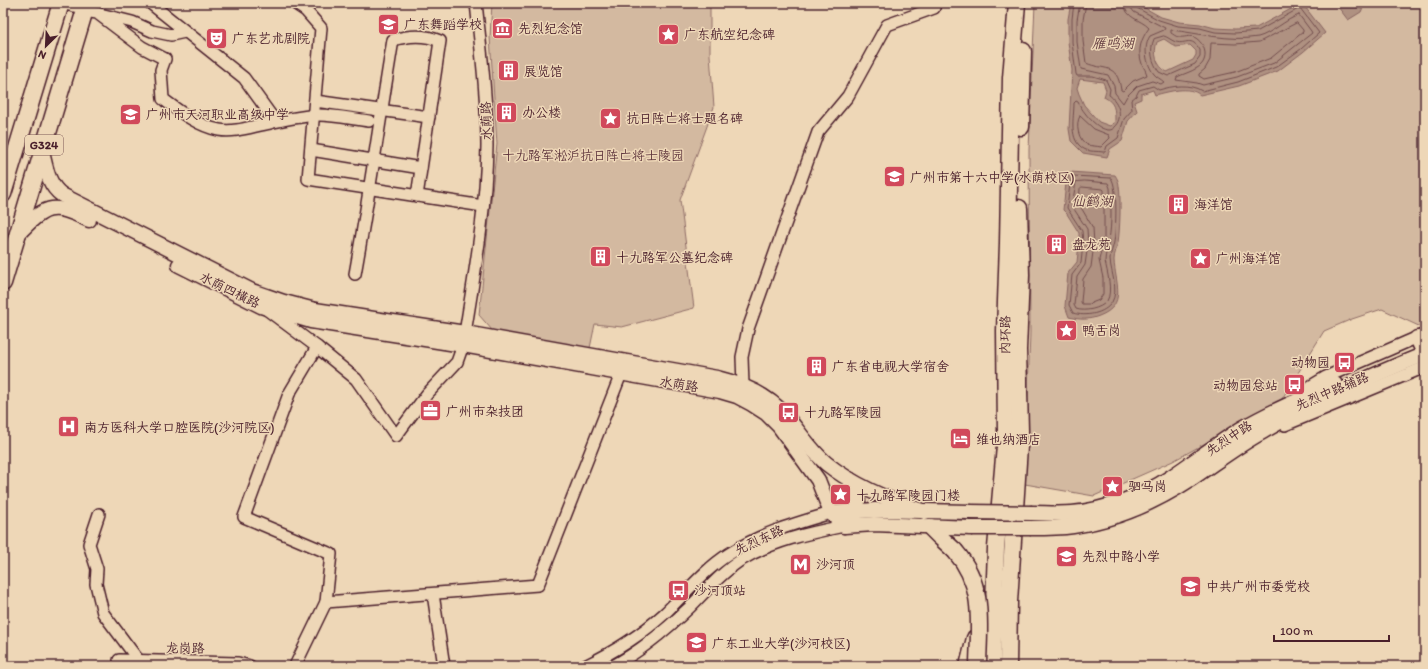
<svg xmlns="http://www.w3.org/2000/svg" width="1428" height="669" viewBox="0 0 1428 669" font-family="Itim,'LXGW WenKai TC',sans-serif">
  <rect width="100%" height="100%" fill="#eed7b7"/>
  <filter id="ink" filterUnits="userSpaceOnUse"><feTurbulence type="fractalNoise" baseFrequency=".025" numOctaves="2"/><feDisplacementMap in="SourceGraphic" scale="8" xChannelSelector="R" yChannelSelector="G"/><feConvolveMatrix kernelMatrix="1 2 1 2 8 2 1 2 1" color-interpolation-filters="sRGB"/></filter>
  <g filter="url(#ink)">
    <!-- green -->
    <g fill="#d3b9a0" stroke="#8e6c66">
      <path d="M492,3H710V55L714,107L680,200L694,308L622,327L595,324L590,348L546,341L492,330L479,315L497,144L490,37Z"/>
      <path d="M1035,3H1425V327L1423,328L1382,309L1352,319L1324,331L1280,402L1173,461L1094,496L1025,484L1030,332L1029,150Z"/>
    </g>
    <!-- water -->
    <g fill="#af9181" stroke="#87635f" fill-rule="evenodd">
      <path d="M1071,3H1136L1161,17L1179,22L1200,24L1215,28L1235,29L1256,28L1302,3L1325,33L1303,52L1278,71L1239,86L1200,95C1189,85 1168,92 1155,95L1153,90L1141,94V99L1134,102L1137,111L1128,121L1122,141L1110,149L1107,157L1083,153L1071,141L1069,129L1072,70L1068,42V19ZM1164,39L1176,47L1190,45L1196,51V55L1193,60L1167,72C1156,66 1153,53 1157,42ZM1080,79L1103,82L1106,90L1104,97C1115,103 1115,109 1115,121L1110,126L1099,122L1084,105L1079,94L1077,88Z"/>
      <path d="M1335,3H1365L1361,12L1348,20Z"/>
      <path d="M1070,172L1115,175C1117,178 1119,182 1119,186C1121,197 1120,231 1118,242C1117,248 1114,254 1114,260C1115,283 1128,305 1099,316C1089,320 1080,320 1069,317L1065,306L1068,273L1077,262L1079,244V233L1067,214L1063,210L1066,183Z"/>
    </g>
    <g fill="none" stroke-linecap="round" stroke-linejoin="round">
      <!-- shore -->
      <g stroke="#724d4d" stroke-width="1">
        <path d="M1074,3L1072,19V42L1076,74L1077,76H1093L1106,80L1110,89L1109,95C1119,102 1124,118 1114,127C1113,129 1112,130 1109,130C1097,130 1083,112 1078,102L1076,101L1074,103C1074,118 1068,140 1084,149C1089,152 1098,151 1103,152H1105L1107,146L1118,138L1124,119L1132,110L1131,100L1136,96L1139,90L1153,86L1159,90C1172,86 1189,83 1202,91L1238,82L1276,67L1301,49L1319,33L1300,8L1258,31L1235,33L1215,32L1200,28L1178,26L1159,20L1137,8L1136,3"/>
        <path d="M1080,3L1077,20V42L1081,69L1108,75L1114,86L1115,93L1123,103L1127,96L1137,86L1152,81L1161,84L1164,82C1161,79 1156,77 1154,74C1146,64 1143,47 1150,36L1164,30L1165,28L1134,12L1131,8L1130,3"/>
        <path d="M1086,3L1083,20V41L1086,63C1104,71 1117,62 1121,90L1123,91L1133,81L1147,75C1146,71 1144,68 1142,64C1137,50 1141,39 1149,28C1141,19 1125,19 1124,3"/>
        <path d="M1299,15L1311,31L1312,33L1274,63L1237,77L1203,85L1197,83L1176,80L1177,77C1183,74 1191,72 1197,68C1210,61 1206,43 1194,37C1189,35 1184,38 1179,37C1176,37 1173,34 1171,33V30C1199,33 1229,42 1258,37C1271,34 1286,19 1299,15Z"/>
        <path d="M1297,23L1303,30V32L1271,58L1235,72L1204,79L1199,76V74L1205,69L1210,60L1211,43L1235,44L1259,42Z"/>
        <path d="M1164,36C1168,37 1172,41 1176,42C1186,45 1191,35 1200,50V57L1195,64L1168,76L1159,72C1152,62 1149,51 1154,39Z"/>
        <path d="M1080,116L1094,129L1109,135L1110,138L1101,147C1097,146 1091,146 1088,145C1078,141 1075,124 1080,116Z"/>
        <path d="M1073,176L1111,178C1118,187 1116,230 1114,242C1113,248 1110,254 1110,260C1111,273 1119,290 1112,302C1105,314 1085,317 1073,313L1069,305L1072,275L1081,263L1083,244L1082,231L1067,208L1070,184Z"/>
        <path d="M1085,181L1108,183L1110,188C1111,205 1112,223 1109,240C1108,247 1105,254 1105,261C1107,272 1113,291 1107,301C1101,309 1084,312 1076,309L1074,305L1077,277L1085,265L1088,244L1087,229L1072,206L1076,182Z"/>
        <path d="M1082,187L1103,189L1104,190V239L1099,260L1103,278V294L1099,300L1089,304H1082L1081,302L1083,279L1091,267L1094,244L1093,228L1079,204L1080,189Z"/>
      </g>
      <defs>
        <g id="minor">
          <path d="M150,3L244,78L275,121"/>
          <path d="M294,3L306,11L321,28L308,179L483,206"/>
          <path d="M84,11L97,13L142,47L165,59L161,70L163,99C179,111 198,126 219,130C235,133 253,126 270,123C284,119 300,117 315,115C332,114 352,119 369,121"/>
          <path d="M100,14L132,22L152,31L171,35L185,32"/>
          <path d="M315,101L429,117"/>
          <path d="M311,150L421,168"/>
          <path d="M355,274C369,197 380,118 393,40C409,35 424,34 440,41L417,196"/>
          <path d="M266,309L317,347L356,379L396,436L427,394L457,362L463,345"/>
          <path d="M465,333C475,271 486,209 487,146C487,98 481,50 476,3"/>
          <path d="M317,347L289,394L244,517L331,554L326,602"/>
          <path d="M743,385L742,357L748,329L818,132L848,96L887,25L934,8L935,3"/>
          <path d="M1299,397L1311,386L1326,377L1425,334"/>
          <path d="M1285,425L1425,367"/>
          <path d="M99,514L89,544L97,569L96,584L103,613L139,661"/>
          <path d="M433,594L444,666"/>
          <path d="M119,660L238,663L250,666"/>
          <path d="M295,666L326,602L538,585L621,374"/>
          <path d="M585,666C614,652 640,636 664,614C685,594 704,570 729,554C759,534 796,523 831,513"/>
          <path d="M613,666C641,651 666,630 690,607C706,591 721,573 741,560C772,541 809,533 844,526"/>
        </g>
        <g id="major">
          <path d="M67,3L85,7"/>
          <path d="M42,152C46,168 48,185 62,195L252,291L284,302L315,310L465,333L717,378C742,384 767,394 785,415C799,431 810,450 827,464C856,487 890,501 925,512"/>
          <path d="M17,235C45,206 51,201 89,220"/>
          <path d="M179,265L261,306L311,321L463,345L720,391L737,396L752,404L766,413L779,426L818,480L831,513L844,526"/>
          <path d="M1417,338L1421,347"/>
          <path d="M849,479C857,495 863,502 852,518"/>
          <path d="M831,513L875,510L970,512"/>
          <path d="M1032,513C1045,513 1058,514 1072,513C1105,510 1143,496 1171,477C1195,461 1217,444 1241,429C1271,411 1303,398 1335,384"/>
          <path d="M844,526L874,524L971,528"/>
          <path d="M1031,528C1045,528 1059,528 1073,526C1115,520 1156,502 1191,479C1215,463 1238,445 1264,431C1315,401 1370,376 1425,354"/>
        </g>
        <g id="highway">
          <path d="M1021,127L1023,51"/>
          <path d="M3,194L61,3"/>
          <path d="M3,283L87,3"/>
          <path d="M930,527L940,537L955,551"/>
          <path d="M968,666L975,638"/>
          <path d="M992,666L996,548L1006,435L1005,331L1008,243L1011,78L1017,3"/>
          <path d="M1008,666L1009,602L1020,431L1018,350L1021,275L1019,208"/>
        </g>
      </defs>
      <!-- minor casing -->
      <use href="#minor" stroke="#4a1f2b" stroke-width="14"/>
      <!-- major casing -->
      <use href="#major" stroke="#4a1f2b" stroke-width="17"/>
      <!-- highway casing -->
      <use href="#highway" stroke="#4a1f2b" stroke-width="19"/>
      <!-- minor -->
      <use href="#minor" stroke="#eed7b7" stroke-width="11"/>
      <!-- major -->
      <use href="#major" stroke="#eed7b7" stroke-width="14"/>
      <!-- highway -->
      <use href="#highway" stroke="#eed7b7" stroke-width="16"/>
      <defs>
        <g id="major-bridge">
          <path d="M970,512L1032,513"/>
          <path d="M971,528H1031"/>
        </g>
        <path id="highway-bridge" d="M955,551C985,585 979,623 978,664"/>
      </defs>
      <!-- major-bridge casing -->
      <use href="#major-bridge" stroke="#4a1f2b" stroke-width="17" stroke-linecap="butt"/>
      <!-- highway-bridge casing -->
      <use href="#highway-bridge" stroke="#4a1f2b" stroke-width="19" stroke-linecap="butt"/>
      <!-- major-bridge -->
      <use href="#major-bridge" stroke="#eed7b7" stroke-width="14"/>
      <!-- highway-bridge -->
      <use href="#highway-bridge" stroke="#eed7b7" stroke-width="16"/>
    </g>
  </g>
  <!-- icons -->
  <defs>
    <symbol id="school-square" viewBox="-11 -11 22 22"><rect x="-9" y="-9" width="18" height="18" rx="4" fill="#d1495b" stroke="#eed7b7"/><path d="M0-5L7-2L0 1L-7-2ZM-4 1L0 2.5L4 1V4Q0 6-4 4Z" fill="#fff"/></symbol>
    <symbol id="museum-square" viewBox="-11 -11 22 22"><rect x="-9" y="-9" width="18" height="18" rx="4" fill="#d1495b" stroke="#eed7b7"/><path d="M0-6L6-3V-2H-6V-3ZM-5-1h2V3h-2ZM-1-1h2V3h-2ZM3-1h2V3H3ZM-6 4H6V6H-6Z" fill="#fff"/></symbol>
    <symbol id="sight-square" viewBox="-11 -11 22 22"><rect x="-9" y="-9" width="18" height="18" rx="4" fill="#d1495b" stroke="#eed7b7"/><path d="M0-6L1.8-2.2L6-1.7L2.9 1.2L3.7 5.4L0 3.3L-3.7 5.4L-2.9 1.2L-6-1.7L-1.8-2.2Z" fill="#fff"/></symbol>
    <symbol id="theatre-square" viewBox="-11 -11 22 22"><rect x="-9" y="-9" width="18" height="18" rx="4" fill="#d1495b" stroke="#eed7b7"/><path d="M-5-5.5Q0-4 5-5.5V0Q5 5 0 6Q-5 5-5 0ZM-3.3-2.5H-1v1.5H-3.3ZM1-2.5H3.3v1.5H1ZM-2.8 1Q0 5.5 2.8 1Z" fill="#fff"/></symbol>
    <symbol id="building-square" viewBox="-11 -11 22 22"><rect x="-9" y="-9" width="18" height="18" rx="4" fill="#d1495b" stroke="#eed7b7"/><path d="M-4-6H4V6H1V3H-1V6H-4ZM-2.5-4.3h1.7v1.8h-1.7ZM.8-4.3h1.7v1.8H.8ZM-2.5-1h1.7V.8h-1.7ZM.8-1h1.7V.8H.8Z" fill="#fff"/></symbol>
    <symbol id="bus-square" viewBox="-11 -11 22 22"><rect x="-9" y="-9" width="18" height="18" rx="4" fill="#d1495b" stroke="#eed7b7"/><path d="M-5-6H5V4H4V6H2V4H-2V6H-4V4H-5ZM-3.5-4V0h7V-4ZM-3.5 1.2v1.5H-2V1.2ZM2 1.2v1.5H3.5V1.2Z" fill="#fff"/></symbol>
    <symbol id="office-square" viewBox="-11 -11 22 22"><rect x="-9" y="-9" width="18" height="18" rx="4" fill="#d1495b" stroke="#eed7b7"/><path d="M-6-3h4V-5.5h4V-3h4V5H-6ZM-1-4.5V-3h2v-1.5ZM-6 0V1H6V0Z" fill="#fff"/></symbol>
    <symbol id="hospital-square" viewBox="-11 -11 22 22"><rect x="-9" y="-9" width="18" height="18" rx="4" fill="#d1495b" stroke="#eed7b7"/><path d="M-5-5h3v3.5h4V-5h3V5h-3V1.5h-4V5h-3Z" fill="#fff"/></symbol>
    <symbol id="hotel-square" viewBox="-11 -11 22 22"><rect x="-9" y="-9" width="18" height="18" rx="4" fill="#d1495b" stroke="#eed7b7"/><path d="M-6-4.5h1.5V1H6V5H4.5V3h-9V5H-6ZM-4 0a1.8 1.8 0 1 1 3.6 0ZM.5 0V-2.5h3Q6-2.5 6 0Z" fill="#fff"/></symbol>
    <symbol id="metro-square" viewBox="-11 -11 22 22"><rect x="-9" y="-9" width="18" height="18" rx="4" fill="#d1495b" stroke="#eed7b7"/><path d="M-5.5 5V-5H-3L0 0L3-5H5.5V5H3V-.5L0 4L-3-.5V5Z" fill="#fff"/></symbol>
    <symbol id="university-square" viewBox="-11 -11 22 22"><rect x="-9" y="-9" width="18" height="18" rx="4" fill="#d1495b" stroke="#eed7b7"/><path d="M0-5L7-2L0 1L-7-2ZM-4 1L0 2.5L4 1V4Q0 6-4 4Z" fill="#fff"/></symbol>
  </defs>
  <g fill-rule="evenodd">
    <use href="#school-square" x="376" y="12" width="25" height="25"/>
    <use href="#museum-square" x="490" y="16" width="25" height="25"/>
    <use href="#sight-square" x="656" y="22" width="25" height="25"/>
    <use href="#theatre-square" x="204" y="26" width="25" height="25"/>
    <use href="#building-square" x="496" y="58" width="25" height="25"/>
    <use href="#building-square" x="494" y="100" width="25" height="25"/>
    <use href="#school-square" x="118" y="102" width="25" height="25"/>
    <use href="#sight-square" x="598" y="106" width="25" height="25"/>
    <use href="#school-square" x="882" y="164" width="25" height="25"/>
    <use href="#building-square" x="1166" y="192" width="25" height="25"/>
    <use href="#building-square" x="1044" y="232" width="25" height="25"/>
    <use href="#building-square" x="588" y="244" width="25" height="25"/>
    <use href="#sight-square" x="1188" y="246" width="25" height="25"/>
    <use href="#sight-square" x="1054" y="318" width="25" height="25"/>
    <use href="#bus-square" x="1332" y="350" width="25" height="25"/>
    <use href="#building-square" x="804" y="354" width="25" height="25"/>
    <use href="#bus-square" x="1282" y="372" width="25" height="25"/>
    <use href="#office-square" x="418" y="398" width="25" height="25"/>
    <use href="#bus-square" x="776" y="400" width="25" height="25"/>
    <use href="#hospital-square" x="56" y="414" width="25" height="25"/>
    <use href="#hotel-square" x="948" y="426" width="25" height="25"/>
    <use href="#sight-square" x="1100" y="474" width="25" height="25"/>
    <use href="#sight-square" x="828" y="482" width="25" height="25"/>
    <use href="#school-square" x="1054" y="544" width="25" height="25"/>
    <use href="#metro-square" x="788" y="552" width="25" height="25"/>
    <use href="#university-square" x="1178" y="574" width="25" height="25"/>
    <use href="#bus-square" x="666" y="578" width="25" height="25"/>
    <use href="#university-square" x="684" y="630" width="25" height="25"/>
  </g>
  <g text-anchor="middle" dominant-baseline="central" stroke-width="3" stroke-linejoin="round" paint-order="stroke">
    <!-- shield labels -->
    <rect fill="#eed7b7" stroke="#7b5655" stroke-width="1" x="25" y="135" width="38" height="20" rx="3"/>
    <g font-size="12" font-weight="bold" fill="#4a1f2b">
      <text x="44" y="145">G324</text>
    </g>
    <!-- poi labels -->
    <g font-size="13" fill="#4a1f2b" stroke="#eed7b7" text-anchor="start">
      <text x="404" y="24">广东舞蹈学校</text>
      <text x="518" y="28">先烈纪念馆</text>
      <text x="684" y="34">广东航空纪念碑</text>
      <text x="232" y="38">广东艺术剧院</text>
      <text x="524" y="71">展览馆</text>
      <text x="522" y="112">办公楼</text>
      <text x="146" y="114">广州市天河职业高级中学</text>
      <text x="626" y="118">抗日阵亡将士题名碑</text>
      <text x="910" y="177">广州市第十六中学(水荫校区)</text>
      <text x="1194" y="204">海洋馆</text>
      <text x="1072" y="244">盘龙苑</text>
      <text x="616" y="257">十九路军公墓纪念碑</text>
      <text x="1216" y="258">广州海洋馆</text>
      <text x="1082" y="330">鸭舌岗</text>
      <text x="1330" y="362" text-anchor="end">动物园</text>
      <text x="832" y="366">广东省电视大学宿舍</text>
      <text x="1278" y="385" text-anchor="end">动物园总站</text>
      <text x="446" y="411">广州市杂技团</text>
      <text x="804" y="412">十九路军陵园</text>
      <text x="84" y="427">南方医科大学口腔医院(沙河院区)</text>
      <text x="976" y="439">维也纳酒店</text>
      <text x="1128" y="486">驷马岗</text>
      <text x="856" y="495">十九路军陵园门楼</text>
      <text x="1082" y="556">先烈中路小学</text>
      <text x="816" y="564">沙河顶</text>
      <text x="1206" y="586">中共广州市委党校</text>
      <text x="694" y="590">沙河顶站</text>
      <text x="712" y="643">广东工业大学(沙河校区)</text>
    </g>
    <!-- street labels -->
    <g font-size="13" fill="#4a1f2b" stroke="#eed7b7">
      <text transform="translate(486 121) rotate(-92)">水荫路</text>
      <text transform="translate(230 290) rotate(26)">水荫四横路</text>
      <text transform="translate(1005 335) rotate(-89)">内环路</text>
      <text transform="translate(679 384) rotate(9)">水荫路</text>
      <text transform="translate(1332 391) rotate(-23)">先烈中路辅路</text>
      <text transform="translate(1229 438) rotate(-33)">先烈中路</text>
      <text transform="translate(759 540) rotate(-25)">先烈东路</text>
      <text transform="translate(185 648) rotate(1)">龙岗路</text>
    </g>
    <!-- park labels -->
    <g font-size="13" fill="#5f363d" stroke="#eed7b7">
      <text x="593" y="155">十九路军淞沪抗日阵亡将士陵园</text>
    </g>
    <!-- water labels -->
    <g font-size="14" font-style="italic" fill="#633c40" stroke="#eed7b7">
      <text x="1113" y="43">雁鸣湖</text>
      <text x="1092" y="201">仙鹤湖</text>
    </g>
  </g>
  <!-- margin -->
  <rect width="1428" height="669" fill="none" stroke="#eed7b7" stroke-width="16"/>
  <rect x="8" y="8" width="1412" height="653" fill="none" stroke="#4a1f2b" stroke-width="1.5" filter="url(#ink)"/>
  <!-- north arrow -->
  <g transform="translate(46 46) rotate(204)" stroke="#eed7b7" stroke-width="3" paint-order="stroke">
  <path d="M0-3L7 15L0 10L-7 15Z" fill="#4a1f2b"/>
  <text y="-6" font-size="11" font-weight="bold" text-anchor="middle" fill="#4a1f2b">N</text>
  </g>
  <!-- scale -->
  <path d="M1274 635v6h115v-6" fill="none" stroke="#4a1f2b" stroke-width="2"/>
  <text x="1280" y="635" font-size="12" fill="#4a1f2b" stroke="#eed7b7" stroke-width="3" paint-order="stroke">100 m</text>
</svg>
